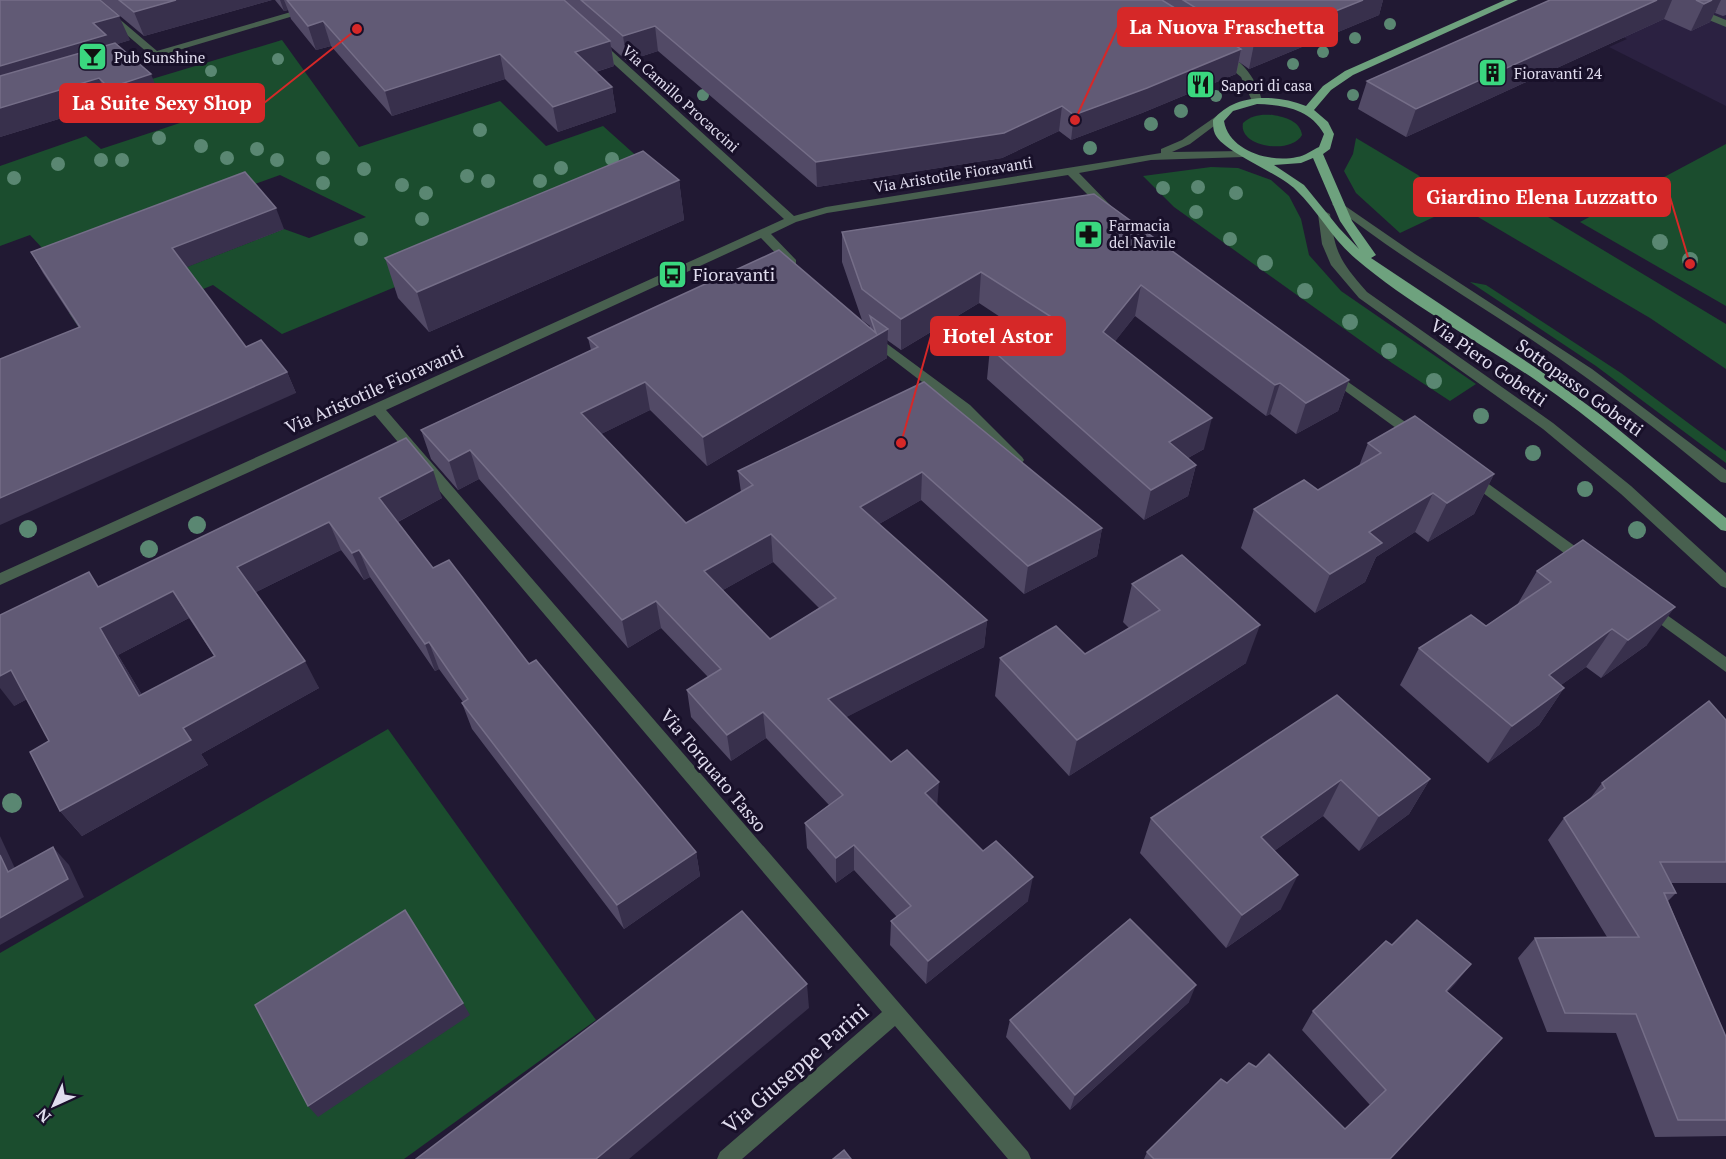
<svg xmlns="http://www.w3.org/2000/svg" width="1726" height="1159" viewBox="0 0 1726 1159" font-family="'PT Serif',serif">
  <rect width="100%" height="100%" fill="#211933"/>
  <!-- built -->
  <path fill="#2b2141" d="M1726,0V106L1609,47L1627,39L1572,12Z"/>
  <!-- green -->
  <g fill="#1b4d2e">
    <path d="M282,40L359,147L500,101L546,146L603,126L660,177L282,334L213,285L85,337L69,313L284,229L309,238L366,217L280,175L255,184L253,193L59,266L30,235L0,246V166L86,136L101,149L183,122L142,82Z"/>
    <path d="M1273,115C1285,117 1300,121 1302,135C1291,155 1238,147 1243,123C1252,115 1261,114 1273,115Z"/>
    <path d="M1356,138L1418,175L1453,208L1400,233L1356,193L1344,171L1353,154Z"/>
    <path d="M1726,144V306L1580,222Z"/>
    <path d="M1211,167L1238,168L1271,180L1289,196L1301,219L1309,255L1341,291L1476,384L1450,401L1392,363L1174,207L1143,176Z"/>
    <path d="M1436,182L1500,188L1726,324V369L1650,318L1456,204Z"/>
    <path d="M1470,282L1486,285L1621,373L1726,451V463L1596,366Z"/>
    <path d="M388,729L596,1020L404,1159H0V953Z"/>
  </g>
  <g fill="none" stroke-linecap="round" stroke-linejoin="round">
    <!-- minor -->
    <g fill="#48604f" fill-rule="evenodd">
      <path d="M86,0H97L157,51L332,0H347L115,69L110,66L111,64L148,53Z"/>
      <path d="M1693,12L1709,13L1726,20V27L1704,18L1690,17L1688,15Z"/>
      <path d="M594,42H602L794,216L826,207L1161,153V149L1182,140L1218,115L1222,116V120L1190,144L1172,152L1244,151L1250,154L1244,157L1151,160L1079,173L1111,206L1113,208L1107,211L1103,210L1068,175L827,213L796,222L771,234L796,260V266H788L761,238L386,410L1028,1152L1031,1159H1008L895,1026L742,1159H717L720,1152L882,1012L375,415L0,585V573L784,219L594,46Z"/>
      <path d="M1218,54C1239,51 1259,84 1262,101L1261,103H1253L1241,77L1218,58Z"/>
      <path d="M1338,201L1415,254L1592,369L1726,470V483L1721,482C1661,432 1599,385 1535,342C1467,297 1398,256 1334,206L1332,204Z"/>
      <path d="M1324,211L1330,214C1335,254 1341,262 1367,292L1553,423L1631,486L1726,573V588L1721,586L1621,494L1543,429L1359,298L1331,265L1322,244L1318,214Z"/>
      <path d="M871,332L970,405L1022,457L1024,460L1022,463H1012L960,411L866,339L865,336Z"/>
      <path d="M1331,370L1421,433L1423,436L1421,439H1411L1326,377L1324,374L1326,371Z"/>
      <path d="M1472,472L1590,557L1592,561L1590,565H1580L1467,481L1465,477L1467,473Z"/>
      <path d="M1650,603L1726,657V672L1645,613L1642,609L1645,605Z"/>
    </g>
    <!-- major -->
    <path fill="#6ea27e" fill-rule="evenodd" d="M1505,0H1518L1353,75L1331,90L1314,110L1328,122L1334,134L1330,149L1323,154L1352,221L1376,255L1371,258L1548,376L1601,415L1726,518V531L1721,530C1661,478 1602,426 1537,381C1478,341 1410,305 1356,259C1332,239 1318,211 1296,190C1279,173 1223,152 1215,134C1213,130 1213,124 1213,120C1235,93 1275,94 1306,106L1323,86L1345,71ZM1257,104C1284,105 1310,109 1324,134L1319,147C1312,150 1305,156 1297,157C1270,163 1229,151 1224,121L1233,111ZM1313,158L1340,221L1359,249L1339,228L1304,185L1274,165L1301,163Z"/>
  </g>
  <!-- trees -->
  <g fill="#5a8772">
    <circle cx="1390" cy="24" r="6"/>
    <circle cx="1355" cy="38" r="6"/>
    <circle cx="1323" cy="52" r="6"/>
    <circle cx="278" cy="59" r="6"/>
    <circle cx="1293" cy="64" r="6"/>
    <circle cx="211" cy="71" r="6"/>
    <circle cx="703" cy="95" r="6"/>
    <circle cx="1353" cy="95" r="6"/>
    <circle cx="1216" cy="96" r="6"/>
    <circle cx="1181" cy="111" r="7"/>
    <circle cx="1151" cy="124" r="7"/>
    <circle cx="480" cy="130" r="7"/>
    <circle cx="159" cy="138" r="7"/>
    <circle cx="201" cy="146" r="7"/>
    <circle cx="1090" cy="148" r="7"/>
    <circle cx="257" cy="149" r="7"/>
    <circle cx="227" cy="158" r="7"/>
    <circle cx="323" cy="158" r="7"/>
    <circle cx="612" cy="159" r="7"/>
    <circle cx="101" cy="160" r="7"/>
    <circle cx="122" cy="160" r="7"/>
    <circle cx="277" cy="160" r="7"/>
    <circle cx="58" cy="164" r="7"/>
    <circle cx="561" cy="168" r="7"/>
    <circle cx="364" cy="169" r="7"/>
    <circle cx="467" cy="176" r="7"/>
    <circle cx="14" cy="178" r="7"/>
    <circle cx="488" cy="181" r="7"/>
    <circle cx="540" cy="181" r="7"/>
    <circle cx="323" cy="183" r="7"/>
    <circle cx="402" cy="185" r="7"/>
    <circle cx="1198" cy="187" r="7"/>
    <circle cx="1163" cy="188" r="7"/>
    <circle cx="426" cy="193" r="7"/>
    <circle cx="1236" cy="193" r="7"/>
    <circle cx="1196" cy="212" r="7"/>
    <circle cx="422" cy="219" r="7"/>
    <circle cx="361" cy="239" r="7"/>
    <circle cx="1230" cy="239" r="7"/>
    <circle cx="1660" cy="242" r="8"/>
    <circle cx="1690" cy="260" r="8"/>
    <circle cx="1265" cy="263" r="8"/>
    <circle cx="1305" cy="291" r="8"/>
    <circle cx="1350" cy="322" r="8"/>
    <circle cx="1389" cy="351" r="8"/>
    <circle cx="1434" cy="381" r="8"/>
    <circle cx="1481" cy="416" r="8"/>
    <circle cx="1533" cy="453" r="8"/>
    <circle cx="1585" cy="489" r="8"/>
    <circle cx="197" cy="525" r="9"/>
    <circle cx="28" cy="529" r="9"/>
    <circle cx="1637" cy="530" r="9"/>
    <circle cx="149" cy="549" r="9"/>
    <circle cx="12" cy="803" r="10"/>
  </g>
  <!-- wall -->
  <g fill="#524a66" fill-rule="evenodd">
    <path d="M0,0L130,40L117,44L161,99L120,114L111,103L0,137Z"/>
    <path d="M101,0H272L144,36Z"/>
    <path d="M275,0H1383L1379,15L1249,69L1239,62L1236,74L1142,113L1071,140L1059,131L1002,158L817,187L658,51L627,61L611,47L614,66L596,72L612,87L616,112L558,132L505,79L392,116L331,46L316,50L291,19L288,10L284,11Z"/>
    <path d="M1550,0H1726V15L1723,16L1715,13L1719,3L1710,22L1691,31L1664,19L1406,137L1358,109L1367,81Z"/>
    <path d="M679,180L684,220L429,332L398,298L385,258Z"/>
    <path d="M1094,194L1349,380L1338,411L1296,434L1270,414L1266,416L1135,316L1115,341L1204,449L1188,458L1196,465L1188,496L1144,520L987,379L990,348L1023,332L979,303L901,350L887,340V358L707,466L650,410L601,434L686,523L741,492L738,471L924,382L1102,528L1097,556L1024,594L921,500L879,524L987,620L984,647L846,717L891,762L937,805L1028,901L926,984L890,945L891,921L897,917L854,870L836,883L807,848L805,823L829,805L766,738L731,761L691,717L687,690L708,677L661,628L628,648L479,479L458,490L431,459L421,430L591,350L588,338L870,328V326L862,320L842,262V232ZM773,562L819,608L770,639L723,590Z"/>
    <path d="M284,229L186,267L246,347L287,372L296,393L79,328L43,273L31,252Z"/>
    <path d="M406,438L442,498L398,522L433,568L529,664L696,852L700,876L624,929L472,729L462,703L463,702L439,669L435,671L370,577L364,580L341,550L256,592L319,688L201,754L208,765L82,836L60,811L49,741L27,699L14,706L89,572L98,587ZM189,618L214,656L142,695L118,655Z"/>
    <path d="M1368,443L1494,474L1474,514L1428,542L1415,532L1376,557L1365,582L1315,613L1241,548L1254,509L1318,490L1359,466Z"/>
    <path d="M1537,571L1647,645L1601,678L1586,667L1561,685L1564,688L1539,725L1488,763L1400,685L1419,648L1486,626L1517,605Z"/>
    <path d="M1132,584L1246,663L1069,776L995,696L1000,658L1085,654L1129,628L1123,622Z"/>
    <path d="M1337,695L1430,779L1409,814L1359,851L1323,816L1274,851L1281,909L1226,948L1140,853L1151,818Z"/>
    <path d="M1726,720V883H1671L1676,893L1668,901L1726,1037V1136L1655,1137L1616,1033L1547,1032L1518,958L1535,938L1607,937L1548,840L1564,818L1588,801L1602,783Z"/>
    <path d="M1392,945L1471,964L1447,992L1390,1159H1144L1147,1152L1227,1083L1345,1129L1370,1105L1302,1030L1313,1011Z"/>
    <path d="M1189,1002L1070,1110L1006,1037L1010,1020Z"/>
  </g>
  <!-- shaded-wall -->
  <g fill="#38304c">
    <path d="M176,0H272L144,36L134,12Z"/>
    <path d="M280,0H284L288,10L284,11Z"/>
    <path d="M1363,0H1383L1379,15L1249,69L1254,44Z"/>
    <path d="M1657,0H1672L1664,19L1406,137L1416,109Z"/>
    <path d="M1712,0H1721L1710,22L1691,31L1704,4Z"/>
    <path d="M119,16L130,40L111,46L0,95V66L93,23Z"/>
    <path d="M323,21L331,46L316,50L308,26Z"/>
    <path d="M655,26L658,51L627,61L623,36Z"/>
    <path d="M610,41L614,66L579,77L575,52Z"/>
    <path d="M1241,49L1236,74L1142,113L1071,140L1074,115Z"/>
    <path d="M500,54L505,79L392,116L385,91Z"/>
    <path d="M151,74L161,99L120,114L109,88Z"/>
    <path d="M99,78L111,103L0,137V108Z"/>
    <path d="M612,87L616,112L558,132L553,107Z"/>
    <path d="M1062,106L1059,131L1002,158L817,187L816,162Z"/>
    <path d="M679,180L684,220L429,332L417,292Z"/>
    <path d="M276,208L284,229L182,269L172,248Z"/>
    <path d="M981,272L979,303L901,350V319Z"/>
    <path d="M1141,285L1135,316L1098,363L1103,332Z"/>
    <path d="M888,329L887,358L707,466L703,437Z"/>
    <path d="M287,372L296,393L0,525V498Z"/>
    <path d="M1349,380L1338,411L1296,434L1306,403Z"/>
    <path d="M645,382L650,410L587,441L581,413Z"/>
    <path d="M1280,383L1270,414L1266,416L1275,385Z"/>
    <path d="M1212,418L1204,449L1161,473L1169,442Z"/>
    <path d="M470,450L479,479L458,490L449,461Z"/>
    <path d="M1196,465L1188,496L1144,520L1151,490Z"/>
    <path d="M433,470L442,498L390,526L379,498Z"/>
    <path d="M922,472L921,500L860,535V507Z"/>
    <path d="M1494,474L1474,514L1428,542L1447,503Z"/>
    <path d="M1433,493L1415,532L1376,557L1365,582L1315,613L1330,574L1369,532Z"/>
    <path d="M329,522L341,550L252,594L237,567Z"/>
    <path d="M1102,528L1097,556L1024,594L1028,566Z"/>
    <path d="M771,534L773,562L707,599L704,571Z"/>
    <path d="M359,550L370,577L364,580L352,553Z"/>
    <path d="M173,591L189,618L118,655L158,722L139,696L100,628Z"/>
    <path d="M656,601L661,628L628,648L622,620Z"/>
    <path d="M1675,607L1647,645L1601,678L1628,640Z"/>
    <path d="M987,620L984,647L829,726L828,699Z"/>
    <path d="M1260,625L1246,663L1069,776L1077,740Z"/>
    <path d="M1612,629L1586,667L1524,712L1549,675Z"/>
    <path d="M429,642L439,669L435,671L425,644Z"/>
    <path d="M305,661L319,688L201,754L208,765L82,836L60,811L183,728Z"/>
    <path d="M11,670L33,696L14,706L0,688V676Z"/>
    <path d="M1564,688L1539,725L1488,763L1512,726Z"/>
    <path d="M763,712L766,738L731,761L727,735Z"/>
    <path d="M1430,779L1409,814L1359,851L1379,816Z"/>
    <path d="M1341,780L1323,816L1245,872L1261,837Z"/>
    <path d="M939,782L937,808L925,793Z"/>
    <path d="M0,836L25,890L8,872L0,855Z"/>
    <path d="M854,845V870L836,883V858Z"/>
    <path d="M53,847L69,865L84,897L0,945V918Z"/>
    <path d="M696,852L700,876L624,929L617,905Z"/>
    <path d="M1298,875L1281,909L1226,948L1242,915Z"/>
    <path d="M1033,877L1028,901L926,984L928,961Z"/>
    <path d="M1471,964L1455,984L1431,1010L1446,991Z"/>
    <path d="M807,984L809,1008L629,1159H596Z"/>
    <path d="M1196,985L1189,1002L1070,1110L1075,1095Z"/>
    <path d="M463,1003L470,1015L318,1117L308,1106Z"/>
  </g>
  <!-- building -->
  <g fill="#615a75" stroke="#756e88" stroke-width="1.5" fill-rule="evenodd">
    <path d="M0,0H100L119,16L93,23L106,35L0,66Z"/>
    <path d="M119,0H176L134,12Z"/>
    <path d="M287,0H564L610,41L575,52L612,87L553,107L500,54L385,91L323,21L308,26Z"/>
    <path d="M581,0H1162L1241,49L1147,88L1074,115L1062,106L1004,133L816,162L655,26L623,36Z"/>
    <path d="M1183,0H1363L1254,44Z"/>
    <path d="M1550,0H1657L1416,109L1367,81Z"/>
    <path d="M1696,0H1712L1704,4Z"/>
    <path d="M115,43L151,74L109,88L99,78L0,108V76Z"/>
    <path d="M643,151L679,180L417,292L385,258Z"/>
    <path d="M245,172L276,208L172,248L246,347L261,340L287,372L0,498V359L80,327L31,252Z"/>
    <path d="M1094,194L1349,380L1306,403L1280,383L1275,385L1141,285L1103,332L1212,418L1169,442L1196,465L1151,490L990,348L1053,318L981,272L901,319L862,289L842,232Z"/>
    <path d="M779,250L876,333L870,316L888,329L703,437L645,382L581,413L686,523L753,485L738,471L924,382L1102,528L1028,566L922,472L860,507L987,620L828,699L891,762L907,750L939,782L925,793L983,851L996,841L1033,877L928,961L891,921L911,906L854,845L836,858L805,823L843,795L763,712L727,735L687,690L721,669L656,601L622,620L470,450L449,461L421,430L598,347L588,338ZM771,534L836,598L770,639L704,571Z"/>
    <path d="M1415,416L1494,474L1447,503L1433,493L1369,532L1382,543L1330,574L1254,509L1304,480L1318,490L1381,453L1368,443Z"/>
    <path d="M406,438L433,470L379,498L433,568L449,560L529,664L536,660L696,852L617,905L462,703L468,699L429,642L425,644L359,550L352,553L329,522L237,567L305,661L183,728L191,740L60,811L30,752L49,741L11,670L0,676V615L89,572L98,587ZM173,591L215,656L139,696L100,628Z"/>
    <path d="M1583,540L1675,607L1628,640L1612,629L1549,675L1564,688L1512,726L1419,648L1471,615L1486,626L1551,582L1537,571Z"/>
    <path d="M1182,555L1260,625L1077,740L1000,658L1056,626L1085,654L1160,610L1132,584Z"/>
    <path d="M1337,695L1430,779L1379,816L1341,780L1261,837L1298,875L1242,915L1151,818Z"/>
    <path d="M1709,701L1726,720V862H1660L1676,893H1664L1726,1037V1120H1678L1636,1014L1565,1013L1535,938L1639,937L1564,818L1605,788L1602,783Z"/>
    <path d="M53,847L68,879L0,918V855L8,872Z"/>
    <path d="M405,910L463,1003L308,1106L255,1005Z"/>
    <path d="M742,911L807,984L596,1159H416Z"/>
    <path d="M1130,919L1196,985L1075,1095L1010,1020Z"/>
    <path d="M1417,920L1471,964L1446,991L1502,1038L1390,1159H1154L1147,1152L1221,1079L1227,1083L1249,1063L1256,1067L1269,1054L1345,1129L1386,1090L1313,1011L1386,941L1392,945Z"/>
    <path d="M844,1150L851,1159H833Z"/>
  </g>
  <!-- icons -->
  <defs>
    <symbol id="bar-square" viewBox="-11 -11 22 22"><rect x="-9" y="-9" width="18" height="18" rx="4" fill="#3ad77f" stroke="#181029"/><path d="M-6-5H6L.8 .8V4.5H3.5V6h-7V4.5H-.8V.8Z" fill="#111"/></symbol>
    <symbol id="building-square" viewBox="-11 -11 22 22"><rect x="-9" y="-9" width="18" height="18" rx="4" fill="#3ad77f" stroke="#181029"/><path d="M-4-6H4V6H1V3H-1V6H-4ZM-2.5-4.3h1.7v1.8h-1.7ZM.8-4.3h1.7v1.8H.8ZM-2.5-1h1.7V.8h-1.7ZM.8-1h1.7V.8H.8Z" fill="#111"/></symbol>
    <symbol id="restaurant-square" viewBox="-11 -11 22 22"><rect x="-9" y="-9" width="18" height="18" rx="4" fill="#3ad77f" stroke="#181029"/><path d="M-5-6h1v4h1v-4h1v4h1v-4h1v5L-1.5 .5V6h-2V.5L-5-1ZM5-6V6H3V1.5H1.5Q1.5-4 5-6Z" fill="#111"/></symbol>
    <symbol id="pharmacy-square" viewBox="-11 -11 22 22"><rect x="-9" y="-9" width="18" height="18" rx="4" fill="#3ad77f" stroke="#181029"/><path d="M-2-6h4v4h4v4h-4v4h-4v-4h-4v-4h4Z" fill="#111"/></symbol>
    <symbol id="bus-square" viewBox="-11 -11 22 22"><rect x="-9" y="-9" width="18" height="18" rx="4" fill="#3ad77f" stroke="#181029"/><path d="M-5-6H5V4H4V6H2V4H-2V6H-4V4H-5ZM-3.5-4V0h7V-4ZM-3.5 1.2v1.5H-2V1.2ZM2 1.2v1.5H3.5V1.2Z" fill="#111"/></symbol>
  </defs>
  <g fill-rule="evenodd">
    <use href="#bar-square" x="76" y="40" width="33" height="33"/>
    <use href="#building-square" x="1476" y="56" width="33" height="33"/>
    <use href="#restaurant-square" x="1184" y="68" width="33" height="33"/>
    <use href="#pharmacy-square" x="1072" y="218" width="33" height="33"/>
    <use href="#bus-square" x="656" y="258" width="33" height="33"/>
  </g>
  <g text-anchor="middle" dominant-baseline="central" stroke-width="6" stroke-linejoin="round" paint-order="stroke">
    <!-- far-poi labels -->
    <g font-size="15" fill="#e0dcee" stroke="#181029" text-anchor="start">
      <text x="114" y="57">Pub Sunshine</text>
      <text x="1514" y="73">Fioravanti 24</text>
      <text x="1221" y="85">Sapori di casa</text>
      <text x="1109" y="225">Farmacia<tspan x="1109" dy="17">del Navile</tspan></text>
    </g>
    <!-- far-street labels -->
    <g font-size="15" fill="#e0dcee" stroke="#181029">
      <text transform="translate(681 98) rotate(42)">Via Camillo Procaccini</text>
      <text transform="translate(953 174) rotate(-9)">Via Aristotile Fioravanti</text>
    </g>
    <!-- poi labels -->
    <g font-size="18" fill="#e0dcee" stroke="#181029" text-anchor="start">
      <text x="693" y="274">Fioravanti</text>
    </g>
    <!-- street labels -->
    <g font-size="18" fill="#e0dcee" stroke="#181029">
      <text transform="translate(1489 362) rotate(35)">Via Piero Gobetti</text>
      <text transform="translate(1580 387) rotate(36)">Sottopasso Gobetti</text>
      <text transform="translate(374 389) rotate(-24)">Via Aristotile Fioravanti</text>
      <text transform="translate(714 770) rotate(50)">Via Torquato Tasso</text>
    </g>
    <!-- near-street labels -->
    <g font-size="21" fill="#e0dcee" stroke="#181029">
      <text transform="translate(795 1068) rotate(-41)">Via Giuseppe Parini</text>
    </g>
  </g>
  <!-- callouts -->
  <path fill="none" stroke="#d62828" stroke-width="2" d="M1075 120L1118 27M357 29L264 103M1690 264L1670 197M901 443L931 336"/>
  <g fill="#d62828" stroke="#181029" stroke-width="2">
    <circle cx="1075" cy="120" r="6"/>
    <circle cx="357" cy="29" r="6"/>
    <circle cx="1690" cy="264" r="6"/>
    <circle cx="901" cy="443" r="6"/>
  </g>
  <g fill="#d62828" stroke="#d62828" stroke-width="2">
    <rect x="1118" y="8" width="219" height="38" rx="6"/>
    <rect x="60" y="84" width="204" height="38" rx="6"/>
    <rect x="1414" y="178" width="256" height="38" rx="6"/>
    <rect x="931" y="317" width="134" height="38" rx="6"/>
  </g>
  <g font-size="20" text-anchor="middle" font-weight="bold" fill="#fff">
    <text x="1227" y="34">La Nuova Fraschetta</text>
    <text x="162" y="110">La Suite Sexy Shop</text>
    <text x="1542" y="204">Giardino Elena Luzzatto</text>
    <text x="998" y="343">Hotel Astor</text>
  </g>
  <!-- north arrow -->
  <g transform="translate(54 1105) rotate(225)" stroke="#181029" stroke-width="4.5" paint-order="stroke">
  <path d="M0-4.5L10 22L0 15L-10 22Z" fill="#e0dcee"/>
  <text y="-9" font-size="16" font-weight="bold" text-anchor="middle" fill="#e0dcee">N</text>
  </g>
</svg>
